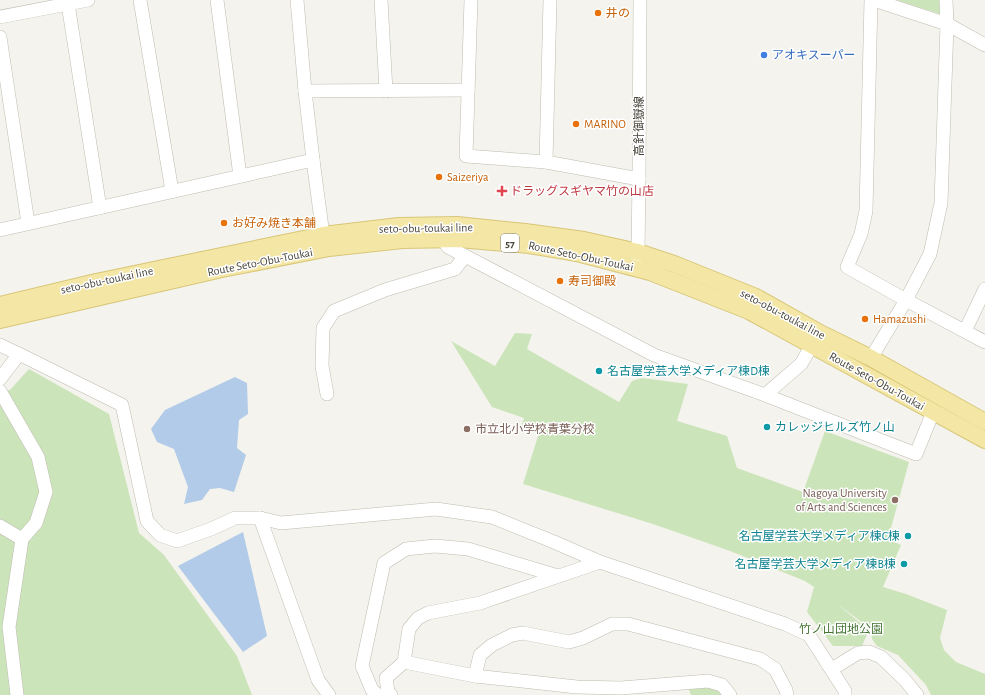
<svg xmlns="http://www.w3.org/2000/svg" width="985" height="695" viewBox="0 0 985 695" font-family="'Alegreya Sans','Noto Sans JP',sans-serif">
  <rect width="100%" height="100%" fill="#f4f3ed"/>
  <!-- green -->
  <g fill="#cce4ba">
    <path d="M896,0H940V14Z"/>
    <path d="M515,333L532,334L527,349L619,402L632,381L642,378L688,384L677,421L727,436L737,468L803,492L825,431L909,462L888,539L901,545L883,587L906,594L947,610L940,638L944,650L956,662L985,674V695H931L926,685L898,655L877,646L872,639L871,629L836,603L869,630L862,646H833L807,612L814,587L805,581L730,551L653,524L523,484L539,433L521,427L524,418L492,407L451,341L495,366Z"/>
    <path d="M29,369L109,414L139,533L164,555L237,656L252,695H0V391L10,390Z"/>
    <path d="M688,687L720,688L726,695H691Z"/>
  </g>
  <!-- water -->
  <g fill="#b1cbe9">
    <path d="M235,377L247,383L248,414L239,420L237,448L246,455L234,492L220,488L210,489L202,500L184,504L188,487L174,449L157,442L151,429L165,410Z"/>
    <path d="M243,532L267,636L243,652L178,566Z"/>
  </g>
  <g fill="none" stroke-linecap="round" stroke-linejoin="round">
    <defs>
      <g id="minor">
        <path d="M140,0L172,191"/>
        <path d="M217,0L240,176"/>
        <path d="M297,0L305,91L313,160L323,235"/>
        <path d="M381,0L386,91"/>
        <path d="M471,0L466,156L546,162L639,179"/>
        <path d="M871,0L866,211L861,234L847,267L906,300L985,342"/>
        <path d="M874,0L947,24L985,45"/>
        <path d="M68,4L100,208"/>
        <path d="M0,17L88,0"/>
        <path d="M0,37L28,223"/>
        <path d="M305,91L468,90"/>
        <path d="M546,162L550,0"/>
        <path d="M0,230L313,160"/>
        <path d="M443,239L448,247L654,355L765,395L916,454L933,412"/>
        <path d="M637,260L638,252L639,179L640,0"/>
        <path d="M965,331L985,289"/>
        <path d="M0,345L19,354L0,379"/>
        <path d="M19,354L122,405L147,521L160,535L177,541L211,529L235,518H260L281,523L436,509L492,517L554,542L600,562L785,624L809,635L845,691V695"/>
        <path d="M871,358L906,300L930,254L941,203L947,24L946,0"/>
        <path d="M0,391L38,457L46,492L36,523L22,539"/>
        <path d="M327,394L322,366L323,328L334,311L385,290L455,269L465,256"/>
        <path d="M765,395L801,364L812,345"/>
        <path d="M260,518L318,680L329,695"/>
        <path d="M0,526L22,539L9,627L17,695"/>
        <path d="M404,662L475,676L577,687L621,688L708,681L722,685L730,695"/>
        <path d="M832,669L858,653L869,652L881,657L905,680L917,695"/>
        <path d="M475,676L480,655L492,645L512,635L523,633L569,642L583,638L612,624H628L760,659L775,669L786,690L787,695"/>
        <path d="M378,695L372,690L362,666L384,563L406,549L435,546L468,549L558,576"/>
        <path d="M391,695L388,692L386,678L404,662L409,629L418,618L428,613L480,603L600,562"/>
      </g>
      <g id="major">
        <path d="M0,305L96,282L323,235L399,226L457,225L525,232L584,240L638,252L674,264L756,297L820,333L871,358L985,422"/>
        <path d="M0,320L222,269L329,248L402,240L459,239L529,245L577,253L650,272L749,311L985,440"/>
      </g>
    </defs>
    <!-- minor casing -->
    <use href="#minor" stroke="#bfbcb0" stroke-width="14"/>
    <!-- major casing -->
    <use href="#major" stroke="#d8c677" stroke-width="18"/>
    <!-- minor -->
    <use href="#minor" stroke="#fff" stroke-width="13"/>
    <!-- major -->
    <use href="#major" stroke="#f4e7a6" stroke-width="16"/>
  </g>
  <!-- markers -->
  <g fill="#e8710a" stroke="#fff" stroke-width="1.5">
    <circle cx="598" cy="13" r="4"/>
    <circle cx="576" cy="124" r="4"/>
    <circle cx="439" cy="177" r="4"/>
    <circle cx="224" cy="223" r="4"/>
    <circle cx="560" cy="281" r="4"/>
    <circle cx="865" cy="319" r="4"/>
  </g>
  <circle fill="#3f7fe0" stroke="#fff" stroke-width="1.5" cx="764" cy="55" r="4"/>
  <path fill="#e0444e" stroke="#fff" stroke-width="1.5" d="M500 185h4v4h4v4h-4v4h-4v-4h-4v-4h4z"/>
  <g fill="#0f9aa8" stroke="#fff" stroke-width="1.5">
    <circle cx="599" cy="371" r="4"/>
    <circle cx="767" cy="427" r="4"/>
    <circle cx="908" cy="536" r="4"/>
    <circle cx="904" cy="564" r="4"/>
  </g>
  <g fill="#8d6e63" stroke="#fff" stroke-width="1.5">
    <circle cx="467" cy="429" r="4"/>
    <circle cx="895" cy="500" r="4"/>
  </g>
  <g text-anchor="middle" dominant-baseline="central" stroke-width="3" stroke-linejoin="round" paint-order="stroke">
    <!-- shield labels -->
    <rect fill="#fff" stroke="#7f7d76" stroke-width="1" x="501" y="234" width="18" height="18" rx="3"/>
    <g font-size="11" font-weight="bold" fill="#48453b">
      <text x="510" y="243">57</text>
    </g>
    <!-- food labels -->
    <g font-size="12" fill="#c56008" stroke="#fff" text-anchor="start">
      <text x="606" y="13">井の</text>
      <text x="584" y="124">MARINO</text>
      <text x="447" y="177">Saizeriya</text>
      <text x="232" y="223">お好み焼き本舗</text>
      <text x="568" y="281">寿司御殿</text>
      <text x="873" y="319">Hamazushi</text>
    </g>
    <!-- shop labels -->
    <g font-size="12" fill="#366cbe" stroke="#fff" text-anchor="start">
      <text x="772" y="55">アオキスーパー</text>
    </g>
    <!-- street labels -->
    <g font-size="12" fill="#48453b" stroke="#fff">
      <text transform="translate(639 126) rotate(-90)">高針御嶽線</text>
      <text transform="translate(426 228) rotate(-1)">seto-obu-toukai line</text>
      <text transform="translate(581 256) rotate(12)">Route Seto-Obu-Toukai</text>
      <text transform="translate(260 262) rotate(-11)">Route Seto-Obu-Toukai</text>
      <text transform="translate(107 280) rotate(-12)">seto-obu-toukai line</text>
      <text transform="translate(783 314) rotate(28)">seto-obu-toukai line</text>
      <text transform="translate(877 381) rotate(29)">Route Seto-Obu-Toukai</text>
    </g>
    <!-- health labels -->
    <g font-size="12" fill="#be3a42" stroke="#fff" text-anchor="start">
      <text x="510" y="191">ドラッグスギヤマ竹の山店</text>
    </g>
    <!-- culture labels -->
    <g font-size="12" fill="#0d838f" stroke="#fff" text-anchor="start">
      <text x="607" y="371">名古屋学芸大学メディア棟D棟</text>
      <text x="775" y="427">カレッジヒルズ竹ノ山</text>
      <text x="900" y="536" text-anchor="end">名古屋学芸大学メディア棟C棟</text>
      <text x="896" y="564" text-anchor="end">名古屋学芸大学メディア棟B棟</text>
    </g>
    <!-- education labels -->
    <g font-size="12" fill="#785e54" stroke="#fff" text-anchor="start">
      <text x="475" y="429">市立北小学校青葉分校</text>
      <text x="887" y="493" text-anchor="end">Nagoya University<tspan x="887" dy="14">of Arts and Sciences</tspan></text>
    </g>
    <!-- park labels -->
    <g font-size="12" fill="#447533" stroke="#fff">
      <text x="841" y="629">竹ノ山団地公園</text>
    </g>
  </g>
</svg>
